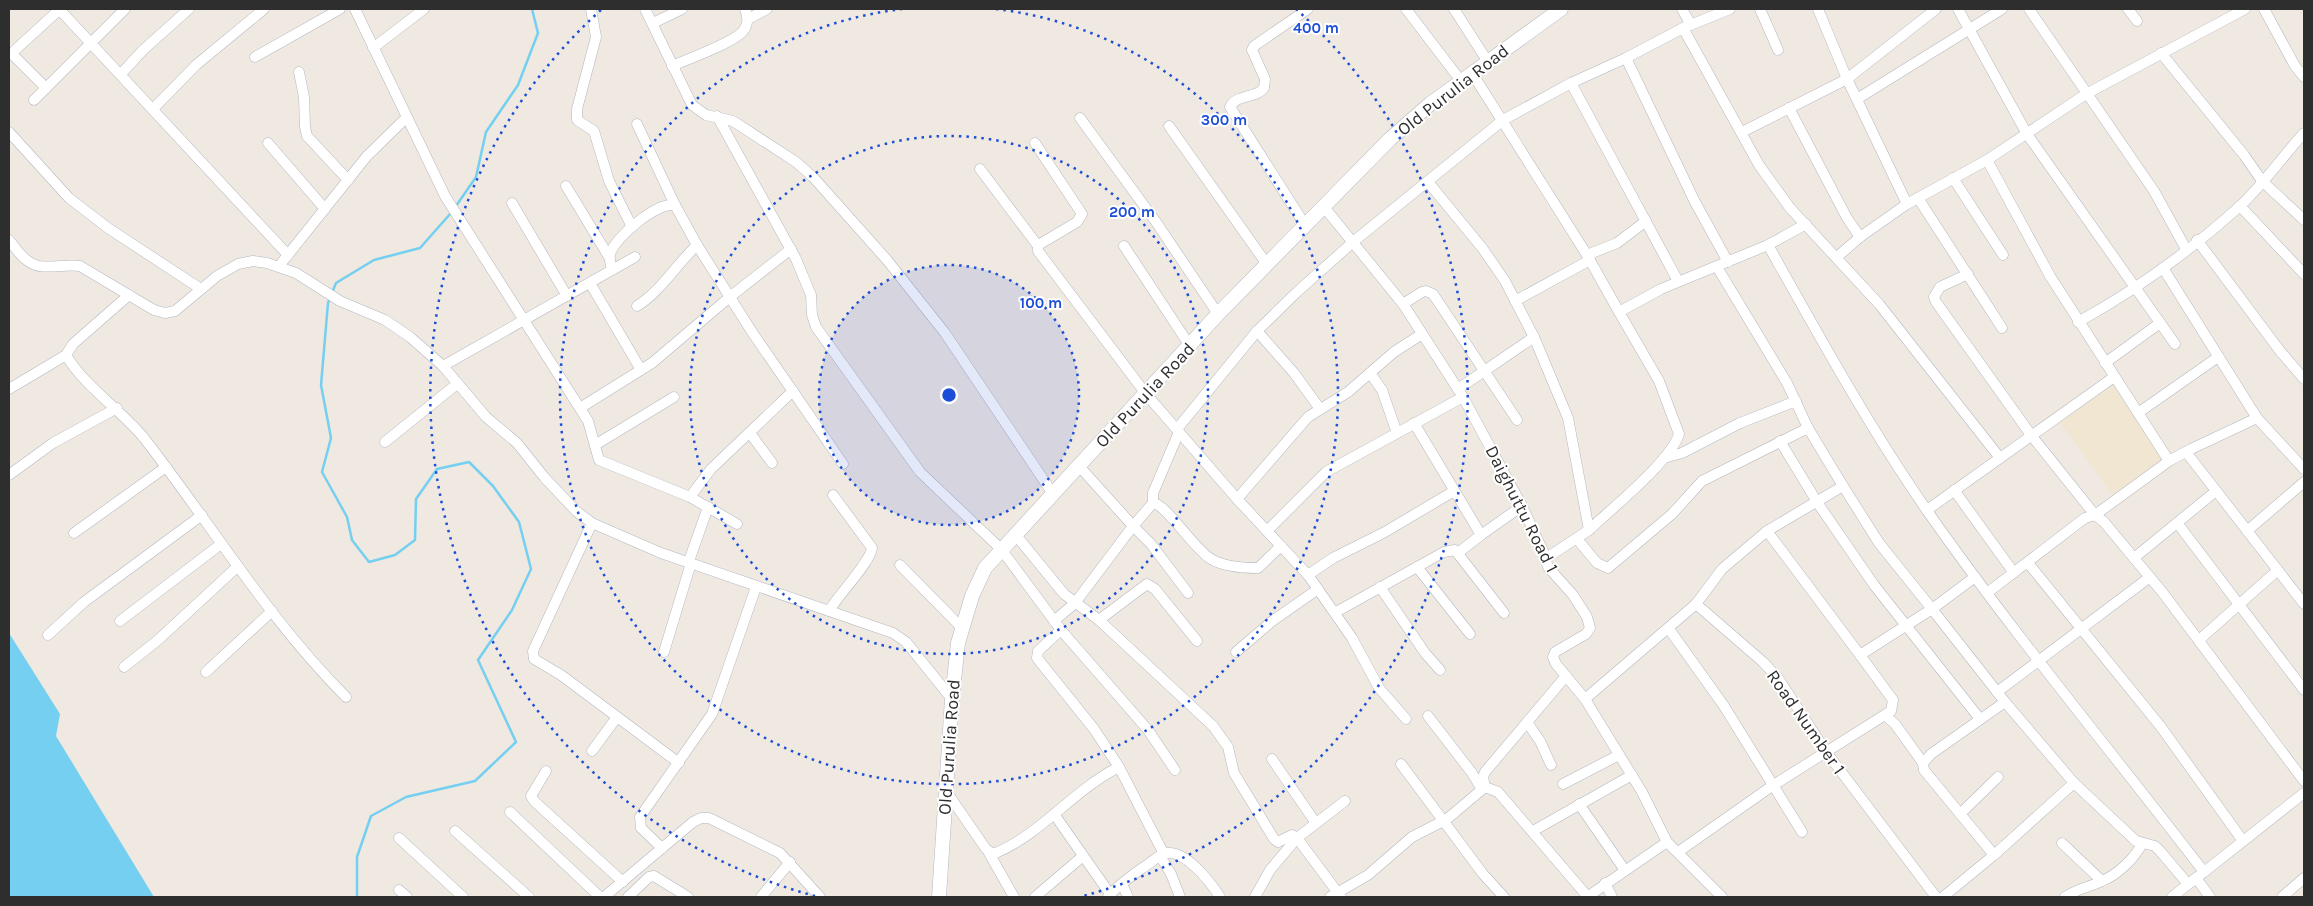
<svg xmlns="http://www.w3.org/2000/svg" width="2313" height="906" viewBox="0 0 2313 906" font-family="Karla,sans-serif">
  <rect width="100%" height="100%" fill="#efe9e1"/>
  <!-- education -->
  <path fill="#f0e6d1" d="M2112,383L2165,458L2114,497L2060,422Z"/>
  <!-- water -->
  <path fill="#75cff0" d="M9,633L60,714L56,736L154,897H9Z"/>
  <g fill="none" stroke-linecap="round" stroke-linejoin="round">
    <!-- stream -->
    <g stroke="#75cff0" stroke-width="2.5">
      <path d="M456,206L476,177L486,132L518,85L538,33L532,9"/>
      <path d="M332,293L336,283L374,260L420,248L451,213"/>
      <path d="M330,298L328,303L321,385L331,438L322,472L347,517L352,540L369,562L395,555L415,540L416,499L437,469L469,462L493,486L519,522L531,569L512,610L478,660L516,742L475,781L406,797L371,816L357,857V897"/>
    </g>
    <defs>
      <g id="minor">
        <path d="M59,9L288,255"/>
        <path d="M355,9L445,196L588,421L599,460L690,497L737,524"/>
        <path d="M591,9L596,37L577,109V120L594,131L609,181L632,227"/>
        <path d="M645,9L692,105L706,115L733,121L796,162L813,177L887,260L945,333L1053,494"/>
        <path d="M1406,9L1461,81"/>
        <path d="M1454,9L1488,62"/>
        <path d="M1682,9L1691,25"/>
        <path d="M1760,9L1778,50"/>
        <path d="M1818,9L1847,79L1907,204"/>
        <path d="M1958,9L2027,134L2175,344"/>
        <path d="M2029,9L2154,191L2186,249"/>
        <path d="M2128,9L2137,21"/>
        <path d="M2264,9L2295,66L2304,77"/>
        <path d="M748,19L767,9"/>
        <path d="M653,23L682,9"/>
        <path d="M1683,28L1759,165L1790,208L1879,304L2000,458"/>
        <path d="M373,48L424,9"/>
        <path d="M2161,53L2244,155L2262,181L2304,220"/>
        <path d="M255,57L340,9"/>
        <path d="M1626,58L1695,202L1728,262"/>
        <path d="M672,66C686,60 735,42 743,31C749,24 748,17 745,9"/>
        <path d="M299,72L304,97L305,127L307,136L348,180"/>
        <path d="M1472,73L1587,255L1619,312L1661,289L1768,245C1819,336 1869,427 1928,512C2015,636 2112,752 2204,872L2196,878"/>
        <path d="M121,74L143,50L189,9"/>
        <path d="M1571,83L1678,281"/>
        <path d="M46,88L13,55L15,50L60,9"/>
        <path d="M1857,99L2002,9"/>
        <path d="M34,100L125,9"/>
        <path d="M1789,108L1847,218L1860,237"/>
        <path d="M153,109L196,65L264,9"/>
        <path d="M717,116L796,259L811,295L812,315L816,327L920,472L1001,549L1061,630L1148,730L1175,770"/>
        <path d="M1080,118L1156,222L1218,314"/>
        <path d="M637,124L675,205"/>
        <path d="M1169,126L1266,263"/>
        <path d="M9,132L69,198L108,228L201,289"/>
        <path d="M1742,132L1847,79L1936,9"/>
        <path d="M268,143L325,209"/>
        <path d="M1035,143L1082,214L1077,222L1040,244L1038,246V251L1146,394L1237,499L1308,575L1352,638L1379,688L1406,719"/>
        <path d="M1987,160L2050,276L2169,461"/>
        <path d="M980,169L1038,246"/>
        <path d="M1953,178L2003,255"/>
        <path d="M1428,182L1483,249L1505,281L1534,337L1568,418L1589,530L1545,559"/>
        <path d="M566,186L609,257"/>
        <path d="M1918,198L2002,328"/>
        <path d="M512,203L567,296"/>
        <path d="M2240,206L2304,274"/>
        <path d="M1324,207L1403,304L1463,397L1522,506L1543,551L1548,567L1573,595L1587,617L1590,628L1586,634L1555,652L1553,657L1556,664L1585,699L1642,792L1667,842L1722,897"/>
        <path d="M1305,225L1230,107C1236,94 1256,99 1264,88L1265,79L1252,50L1254,46L1308,9"/>
        <path d="M9,240C15,247 20,256 28,261C41,272 64,263 80,266L154,310L165,313L175,311L217,276L238,264L253,261L267,263L296,273L340,301L385,320L410,337L443,366L486,417L517,443L544,477L576,511L592,523L661,553L893,633L906,642L952,699"/>
        <path d="M2197,240L2280,351L2304,379"/>
        <path d="M1768,245L1806,224"/>
        <path d="M1124,246L1190,346"/>
        <path d="M1587,255L1617,243L1646,221"/>
        <path d="M1837,257L1860,237L1907,204L1987,160L2086,94L2245,9"/>
        <path d="M279,266L367,156L406,118"/>
        <path d="M1717,267L1787,383L1808,428L1843,486L1879,543L1932,609L1975,577"/>
        <path d="M2163,268L2257,418L2304,469"/>
        <path d="M612,270C611,265 609,260 610,254C615,237 657,202 675,205L697,245L752,332L843,464"/>
        <path d="M1968,274L1940,287L1934,297L1936,302L2031,435L2095,515L2169,461L2191,449L2257,418"/>
        <path d="M590,283L641,370"/>
        <path d="M129,295L73,344L66,355C83,385 121,410 144,438C211,524 268,619 346,697"/>
        <path d="M1515,301L1590,260"/>
        <path d="M1403,304L1422,292L1426,291L1433,294L1517,420"/>
        <path d="M637,306C661,291 676,265 697,245"/>
        <path d="M2078,322C2136,290 2190,251 2239,207C2263,185 2282,157 2304,133"/>
        <path d="M1257,331L1294,373L1320,409"/>
        <path d="M2105,363L2160,323"/>
        <path d="M443,366L635,257"/>
        <path d="M1370,373L1382,390L1397,433"/>
        <path d="M9,389L66,355"/>
        <path d="M1458,389L1534,337"/>
        <path d="M580,408L652,363L731,296L791,249"/>
        <path d="M2138,413L2218,357"/>
        <path d="M1414,423L1481,535L1522,506"/>
        <path d="M750,433L772,463"/>
        <path d="M1780,441L1817,502L1874,585L1980,719"/>
        <path d="M385,442L457,384"/>
        <path d="M595,445L674,397"/>
        <path d="M2186,452L2304,604"/>
        <path d="M1664,458L1682,453L1740,423L1796,401"/>
        <path d="M9,475L53,443L117,408"/>
        <path d="M1954,490L2014,573"/>
        <path d="M690,497L711,469L793,391"/>
        <path d="M1237,499L1308,417L1348,392L1394,352L1422,334"/>
        <path d="M1153,503V493L1179,432L1177,429L1257,331L1297,292L1353,242L1503,120L1571,83L1626,58L1683,28L1730,9"/>
        <path d="M1927,510L2114,377"/>
        <path d="M592,523L533,651L534,659L561,675L679,763"/>
        <path d="M2178,524L2304,690"/>
        <path d="M1589,530C1611,509 1671,461 1679,434L1659,381L1619,312"/>
        <path d="M1267,531L1326,472L1463,397"/>
        <path d="M1767,531L1843,486"/>
        <path d="M2247,531L2304,482"/>
        <path d="M74,533L166,467"/>
        <path d="M1015,534L1064,594L1099,620L1213,726L1228,747L1234,773L1274,839L1278,842L1292,835L1297,838L1341,897"/>
        <path d="M1577,539L1597,563L1608,568L1672,514L1702,481L1808,428"/>
        <path d="M1459,552L1481,535"/>
        <path d="M2134,558L2216,491"/>
        <path d="M2028,563L2161,727L2243,841"/>
        <path d="M900,565L961,627"/>
        <path d="M1417,567L1470,634"/>
        <path d="M1308,575L1333,558L1385,532L1454,491"/>
        <path d="M1380,587L1425,653L1440,670"/>
        <path d="M1188,593L1151,544L1133,526L1153,503C1165,503 1195,550 1211,559C1224,567 1243,568 1258,568L1281,546"/>
        <path d="M1987,593L2085,518L2095,515L2104,522L2163,593L2304,781"/>
        <path d="M1696,604L1722,569L1767,531L1860,655L1932,609L2005,702L1931,754L1923,763L1924,770L1994,855L1943,897"/>
        <path d="M829,611C838,595 870,563 872,548L833,495"/>
        <path d="M1336,612L1444,552L1455,550L1504,613"/>
        <path d="M1099,620L1147,584L1155,589L1197,641"/>
        <path d="M120,621L221,544"/>
        <path d="M1054,621L1075,603L1133,526L1079,466"/>
        <path d="M1669,629L1724,706L1802,832"/>
        <path d="M1061,630L1038,651L1037,658L1094,729L1119,767L1164,854"/>
        <path d="M48,635L84,602L202,515"/>
        <path d="M2199,640L2278,570"/>
        <path d="M664,652L691,563L689,561L708,507"/>
        <path d="M1236,652L1271,622L1318,589"/>
        <path d="M124,667L158,640L237,567"/>
        <path d="M206,672L272,611"/>
        <path d="M1997,692L2150,577"/>
        <path d="M1585,699L1696,604L1763,662L1778,678L1827,753L1936,897"/>
        <path d="M1428,716L1472,773L1481,788"/>
        <path d="M1886,716L1895,724L1923,763"/>
        <path d="M1527,722L1540,741L1551,765"/>
        <path d="M592,751L617,717"/>
        <path d="M1272,759L1315,822"/>
        <path d="M1401,764L1483,874L1504,897"/>
        <path d="M546,771L531,796L534,801L623,882"/>
        <path d="M2074,783L2136,841L2155,846L2160,851L2188,884"/>
        <path d="M1563,784L1619,755"/>
        <path d="M1485,787L1483,777L1485,772L1566,676"/>
        <path d="M946,791L986,849L993,854C1041,835 1073,790 1119,767"/>
        <path d="M1579,804L1624,869"/>
        <path d="M510,812L600,897"/>
        <path d="M1054,814L1110,894"/>
        <path d="M1960,814L1998,777"/>
        <path d="M455,831L529,897"/>
        <path d="M1533,831L1632,775"/>
        <path d="M399,838L463,897"/>
        <path d="M2062,843L2102,881"/>
        <path d="M662,848L641,828L640,817L712,714L756,587"/>
        <path d="M1678,852L1772,786L1891,711L1893,700L1860,655"/>
        <path d="M989,853L1014,897"/>
        <path d="M1994,855L2074,783L2005,702"/>
        <path d="M1160,856L1171,874L1180,897"/>
        <path d="M2204,872L2304,793"/>
        <path d="M1605,883L1612,897"/>
        <path d="M1122,884L1128,897"/>
        <path d="M399,890L407,897"/>
        <path d="M604,897L693,822L701,818H709L780,853L820,897"/>
        <path d="M628,897L649,877L654,876L688,897"/>
        <path d="M761,897L790,862"/>
        <path d="M1035,897L1083,856"/>
        <path d="M1108,897C1117,886 1129,878 1141,869C1148,865 1156,857 1164,854C1184,847 1211,883 1220,897"/>
        <path d="M1255,897L1270,870L1297,838L1345,801"/>
        <path d="M1330,897L1368,875L1412,837L1447,819L1485,787L1498,792L1588,897"/>
        <path d="M1587,897L1667,842"/>
        <path d="M2065,897C2077,889 2089,887 2102,881C2117,875 2134,859 2142,844"/>
        <path d="M2172,897L2196,878L2210,897"/>
        <path d="M2282,897L2304,878"/>
      </g>
      <path id="secondary" d="M939,897L952,699L958,643L972,596L985,568L1218,314L1390,139L1430,104L1561,9"/>
    </defs>
    <!-- minor casing -->
    <use href="#minor" stroke="#b4b7c1" stroke-width="11"/>
    <!-- secondary casing -->
    <use href="#secondary" stroke="#b4b7c1" stroke-width="15"/>
    <!-- minor -->
    <use href="#minor" stroke="#fff" stroke-width="10"/>
    <!-- secondary -->
    <use href="#secondary" stroke="#fff" stroke-width="14"/>
  </g>
  <!-- distance rings -->
  <circle cx="949" cy="395" r="130" fill="#1d4ed8" fill-opacity=".12"/>
  <g fill="none" stroke="#1d4ed8" stroke-width="2.5" stroke-dasharray="2.5 5">
    <circle cx="949" cy="395" r="130"/>
    <circle cx="949" cy="395" r="259"/>
    <path d="M996 9A389 389 0 1 1 902 9"/>
    <path d="M815 896A519 519 0 0 1 602 9M1296 9A519 519 0 0 1 1083 896"/>
  </g>
  <g text-anchor="middle" dominant-baseline="central" stroke-width="4" stroke-linejoin="round" paint-order="stroke">
    <!-- street labels -->
    <g font-size="18" fill="#2e2e2e" stroke="#fff">
      <text transform="translate(1453 90) rotate(-38)">Old Purulia Road</text>
      <text transform="translate(1145 395) rotate(-47)">Old Purulia Road</text>
      <text transform="translate(1522 509) rotate(63)">Daighuttu Road 1</text>
      <text transform="translate(1806 722) rotate(55)">Road Number 1</text>
      <text transform="translate(949 747) rotate(-86)">Old Purulia Road</text>
    </g>
  </g>
  <circle cx="949" cy="395" r="8" fill="#1d4ed8" stroke="#fff" stroke-width="2.5"/>
  <g font-size="15" text-anchor="middle" font-weight="bold" fill="#1d4ed8" stroke="#fff" stroke-width="4" stroke-linejoin="round" paint-order="stroke">
    <text x="1316" y="33">400 m</text>
    <text x="1224" y="125">300 m</text>
    <text x="1132" y="217">200 m</text>
    <text x="1041" y="308">100 m</text>
  </g>
  <!-- border -->
  <rect width="2313" height="906" fill="none" stroke="#2e2e2e" stroke-width="20"/>
</svg>
